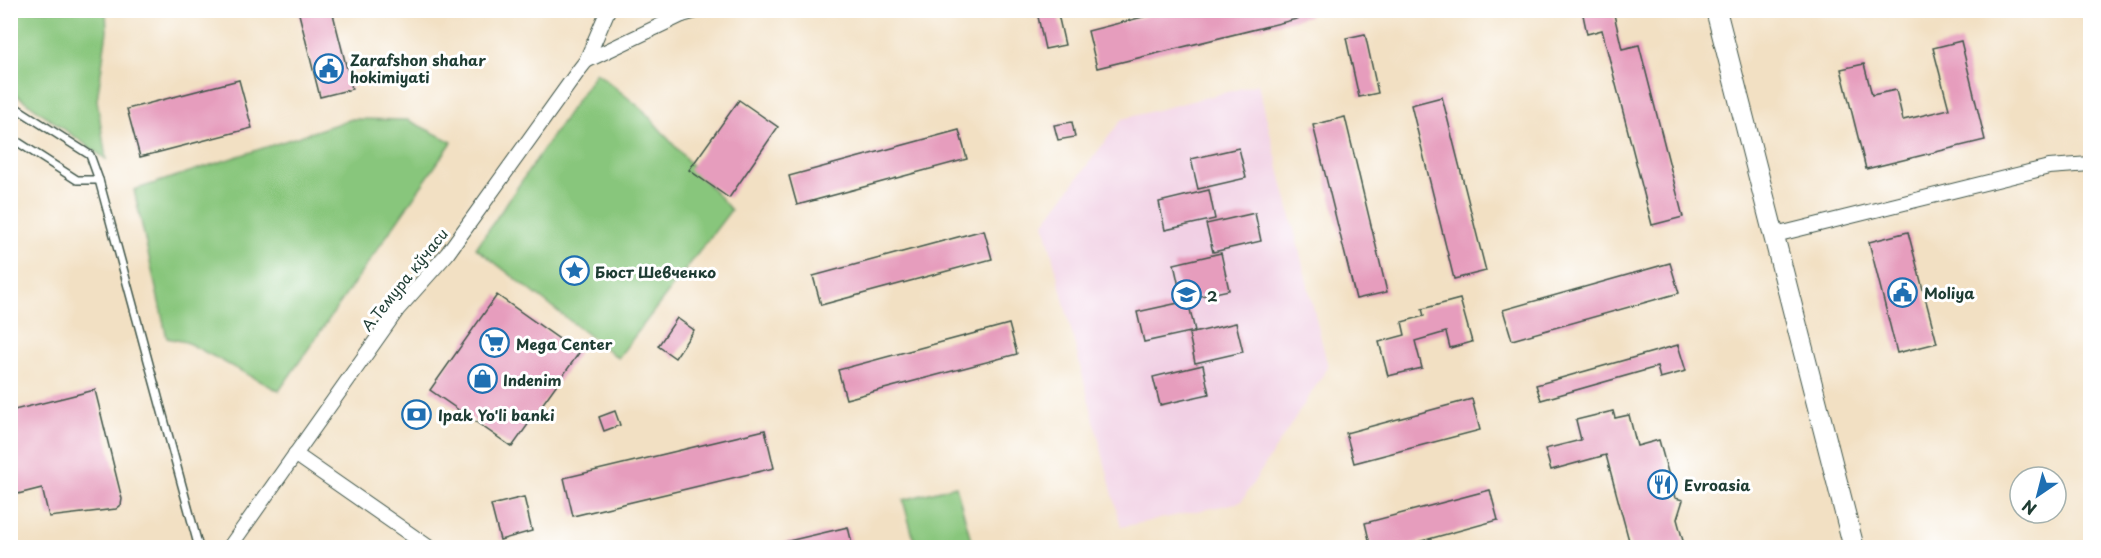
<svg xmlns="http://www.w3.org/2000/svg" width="2101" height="558" viewBox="0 0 2101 558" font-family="'Playpen Sans',sans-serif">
  <rect width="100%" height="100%" fill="#fff"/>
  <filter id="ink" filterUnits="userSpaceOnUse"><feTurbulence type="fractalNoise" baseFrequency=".0167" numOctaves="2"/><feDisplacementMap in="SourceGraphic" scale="12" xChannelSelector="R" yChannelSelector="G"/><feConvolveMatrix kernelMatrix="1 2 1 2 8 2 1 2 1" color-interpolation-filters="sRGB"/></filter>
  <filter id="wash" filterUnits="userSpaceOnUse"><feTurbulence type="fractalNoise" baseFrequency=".008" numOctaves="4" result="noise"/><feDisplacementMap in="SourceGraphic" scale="24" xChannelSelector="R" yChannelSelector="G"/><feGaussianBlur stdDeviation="1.35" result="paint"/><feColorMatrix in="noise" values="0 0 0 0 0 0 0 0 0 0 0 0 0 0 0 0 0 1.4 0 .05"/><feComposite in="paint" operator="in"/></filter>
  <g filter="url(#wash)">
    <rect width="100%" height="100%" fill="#f2e0c3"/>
    <!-- built -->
    <path fill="#f1d0e4" d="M1258,84L1328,367L1241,502L1121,527L1044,223L1122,119Z"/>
    <!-- green -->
    <g fill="#88c67c" stroke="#548258" stroke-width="1.5">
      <path d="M11,10L106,11L107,31L97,100L106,159L11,91Z"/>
      <path d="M596,72L643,110L731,210L618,358L476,248Z"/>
      <path d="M352,119L408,120L452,142L279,391L186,342L167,338L134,190Z"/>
      <path d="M956,486L973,547H916L903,500Z"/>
    </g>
    <g id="blocks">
      <!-- building -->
      <g fill="#e69dbd">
        <path d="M298,10H332L352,89L320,97Z"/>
        <path d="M1046,10H1057L1065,45L1045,49L1037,12Z"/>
        <path d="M1170,10H1309V16L1097,68L1088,31Z"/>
        <path d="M1582,10H1613L1622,49L1639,45L1683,217L1652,225L1602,30L1587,34Z"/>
        <path d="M1365,34L1378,93L1359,97L1346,38Z"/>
        <path d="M1961,41L1985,140L1866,169L1841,69L1864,64L1872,95L1896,90L1903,120L1949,109L1933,48Z"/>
        <path d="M239,80L252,128L140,157L127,109Z"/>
        <path d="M1442,97L1486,271L1454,279L1411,105Z"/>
        <path d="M739,100L778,127L729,198L689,170Z"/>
        <path d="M1345,117L1387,292L1356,299L1313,125Z"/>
        <path d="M1072,122L1075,137L1058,140L1054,125Z"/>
        <path d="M959,130L967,159L797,205L789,176Z"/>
        <path d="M1239,148L1246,178L1198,189L1191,159Z"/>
        <path d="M1209,190L1215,219L1165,230L1159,202Z"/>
        <path d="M1255,213L1261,241L1213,252L1206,224Z"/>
        <path d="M984,230L992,259L821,305L813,276Z"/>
        <path d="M1908,232L1937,343L1897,353L1869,242Z"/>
        <path d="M1221,253L1229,290L1182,300L1174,264Z"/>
        <path d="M1670,263L1679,293L1512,340L1503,310Z"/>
        <path d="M497,295L579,353L512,447L430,390Z"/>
        <path d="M1460,299L1472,342L1450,348L1446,332L1415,341L1422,368L1388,376L1379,342L1405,335L1402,322L1424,316L1422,309Z"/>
        <path d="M1188,301L1195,331L1144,342L1137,312Z"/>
        <path d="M677,318L694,330L675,358L658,346Z"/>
        <path d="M1236,323L1243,352L1195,363L1189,334Z"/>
        <path d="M1009,324L1017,354L846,399L838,370Z"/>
        <path d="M1678,345L1686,371L1660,378L1657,367L1541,400L1536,385Z"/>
        <path d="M1203,365L1209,394L1160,405L1153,377Z"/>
        <path d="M95,390L122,499L121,505L116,509L49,517L42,488L10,496V411Z"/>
        <path d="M1472,399L1480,430L1354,463L1346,433Z"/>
        <path d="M615,411L620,425L604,431L599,417Z"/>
        <path d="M1613,411L1615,418L1629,415L1637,446L1659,440L1675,498L1683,500L1677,519L1685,548H1631L1606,455L1551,470L1545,449L1581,440L1576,420Z"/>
        <path d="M765,430L774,468L573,516L564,478Z"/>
        <path d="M1490,490L1498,520L1396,548H1371L1365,523Z"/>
        <path d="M524,497L532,531L500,540L491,505Z"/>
        <path d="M848,527L853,548H785L784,542Z"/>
      </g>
    </g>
  </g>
  <g filter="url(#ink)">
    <use href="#blocks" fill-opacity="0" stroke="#3f5549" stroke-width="1.5"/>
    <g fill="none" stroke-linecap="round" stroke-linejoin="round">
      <defs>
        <g id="lane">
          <path d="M10,104L90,155L99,180L199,548"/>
          <path d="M10,137L77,180H99"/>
        </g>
        <g id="street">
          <path d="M676,10L682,15L700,10"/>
          <path d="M586,61L682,15"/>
          <path d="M1775,235L2049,167L2090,164"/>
          <path d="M295,454L430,548"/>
          <path d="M229,548L398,309L447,254L579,70L586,61L608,10"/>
        </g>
        <path id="secondary" d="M1716,10L1854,548"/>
      </defs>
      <!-- lane casing -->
      <use href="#lane" stroke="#3f5549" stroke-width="10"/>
      <!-- street casing -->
      <use href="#street" stroke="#3f5549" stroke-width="16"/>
      <!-- secondary casing -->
      <use href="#secondary" stroke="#3f5549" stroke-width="22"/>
      <!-- lane -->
      <use href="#lane" stroke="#fff" stroke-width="7"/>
      <!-- street -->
      <use href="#street" stroke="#fff" stroke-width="14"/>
      <!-- secondary -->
      <use href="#secondary" stroke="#fff" stroke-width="20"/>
    </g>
  </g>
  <!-- icons -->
  <defs>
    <symbol id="civic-ring" viewBox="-11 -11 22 22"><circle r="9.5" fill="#fff" stroke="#1f6fb2" stroke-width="1.5"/><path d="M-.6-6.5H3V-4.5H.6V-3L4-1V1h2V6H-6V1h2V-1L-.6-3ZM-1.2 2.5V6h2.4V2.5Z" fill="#1f6fb2"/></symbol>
    <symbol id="sight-ring" viewBox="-11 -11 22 22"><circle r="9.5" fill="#fff" stroke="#1f6fb2" stroke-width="1.5"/><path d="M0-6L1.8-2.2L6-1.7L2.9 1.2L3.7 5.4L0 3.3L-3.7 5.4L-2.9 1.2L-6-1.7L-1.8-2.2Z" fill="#1f6fb2"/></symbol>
    <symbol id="school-ring" viewBox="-11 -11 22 22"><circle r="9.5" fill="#fff" stroke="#1f6fb2" stroke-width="1.5"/><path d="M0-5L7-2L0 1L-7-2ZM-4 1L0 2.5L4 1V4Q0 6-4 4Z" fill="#1f6fb2"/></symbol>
    <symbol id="supermarket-ring" viewBox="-11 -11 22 22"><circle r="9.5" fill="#fff" stroke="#1f6fb2" stroke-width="1.5"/><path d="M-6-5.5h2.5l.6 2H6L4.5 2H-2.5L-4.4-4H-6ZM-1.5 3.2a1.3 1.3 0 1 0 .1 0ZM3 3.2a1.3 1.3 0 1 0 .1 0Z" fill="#1f6fb2"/></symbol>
    <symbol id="shop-ring" viewBox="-11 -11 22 22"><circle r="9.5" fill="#fff" stroke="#1f6fb2" stroke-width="1.5"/><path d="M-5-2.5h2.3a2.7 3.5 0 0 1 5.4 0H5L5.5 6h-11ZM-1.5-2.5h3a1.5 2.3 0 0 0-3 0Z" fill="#1f6fb2"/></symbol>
    <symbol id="bank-ring" viewBox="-11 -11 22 22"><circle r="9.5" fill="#fff" stroke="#1f6fb2" stroke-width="1.5"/><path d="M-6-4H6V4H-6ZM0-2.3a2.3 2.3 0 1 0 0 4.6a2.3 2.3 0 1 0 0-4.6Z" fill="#1f6fb2"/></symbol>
    <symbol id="restaurant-ring" viewBox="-11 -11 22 22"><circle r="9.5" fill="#fff" stroke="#1f6fb2" stroke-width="1.5"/><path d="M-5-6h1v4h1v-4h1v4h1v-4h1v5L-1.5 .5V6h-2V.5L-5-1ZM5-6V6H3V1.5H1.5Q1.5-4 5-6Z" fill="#1f6fb2"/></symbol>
  </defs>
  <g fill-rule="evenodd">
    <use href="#civic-ring" x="312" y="52" width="33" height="33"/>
    <use href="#sight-ring" x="558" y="254" width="33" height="33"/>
    <use href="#civic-ring" x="1886" y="276" width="33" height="33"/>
    <use href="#school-ring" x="1170" y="278" width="33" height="33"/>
    <use href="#supermarket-ring" x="478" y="326" width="33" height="33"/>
    <use href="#shop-ring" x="466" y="362" width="33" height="33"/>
    <use href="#bank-ring" x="400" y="398" width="33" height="33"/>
    <use href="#restaurant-ring" x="1646" y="468" width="33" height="33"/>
  </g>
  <g text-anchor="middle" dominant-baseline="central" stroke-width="6" stroke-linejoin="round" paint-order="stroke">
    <!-- poi labels -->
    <g font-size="15" font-weight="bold" fill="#1f3d34" stroke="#fff" text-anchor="start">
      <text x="350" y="59">Zarafshon shahar<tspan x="350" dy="17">hokimiyati</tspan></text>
      <text x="595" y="271">Бюст Шевченко</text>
      <text x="1924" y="292">Moliya</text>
      <text x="1207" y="295">2</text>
      <text x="516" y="343">Mega Center</text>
      <text x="503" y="379">Indenim</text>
      <text x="438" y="414">Ipak Yo'li banki</text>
      <text x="1684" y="484">Evroasia</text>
    </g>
    <!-- street labels -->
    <g font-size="15" fill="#1f3d34" stroke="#fff">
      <text transform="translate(404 279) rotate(-51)">А.Темура кўчаси</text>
    </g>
  </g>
  <!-- margin -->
  <rect width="2101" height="558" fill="none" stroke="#fff" stroke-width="36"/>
  <!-- north arrow -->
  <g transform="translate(2038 495) rotate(215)"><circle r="28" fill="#ffffff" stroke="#a5b1ae" stroke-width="1.5"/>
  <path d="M0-4.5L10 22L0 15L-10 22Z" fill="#1f6fb2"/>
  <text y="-9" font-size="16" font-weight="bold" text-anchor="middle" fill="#1f3d34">N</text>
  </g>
</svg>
